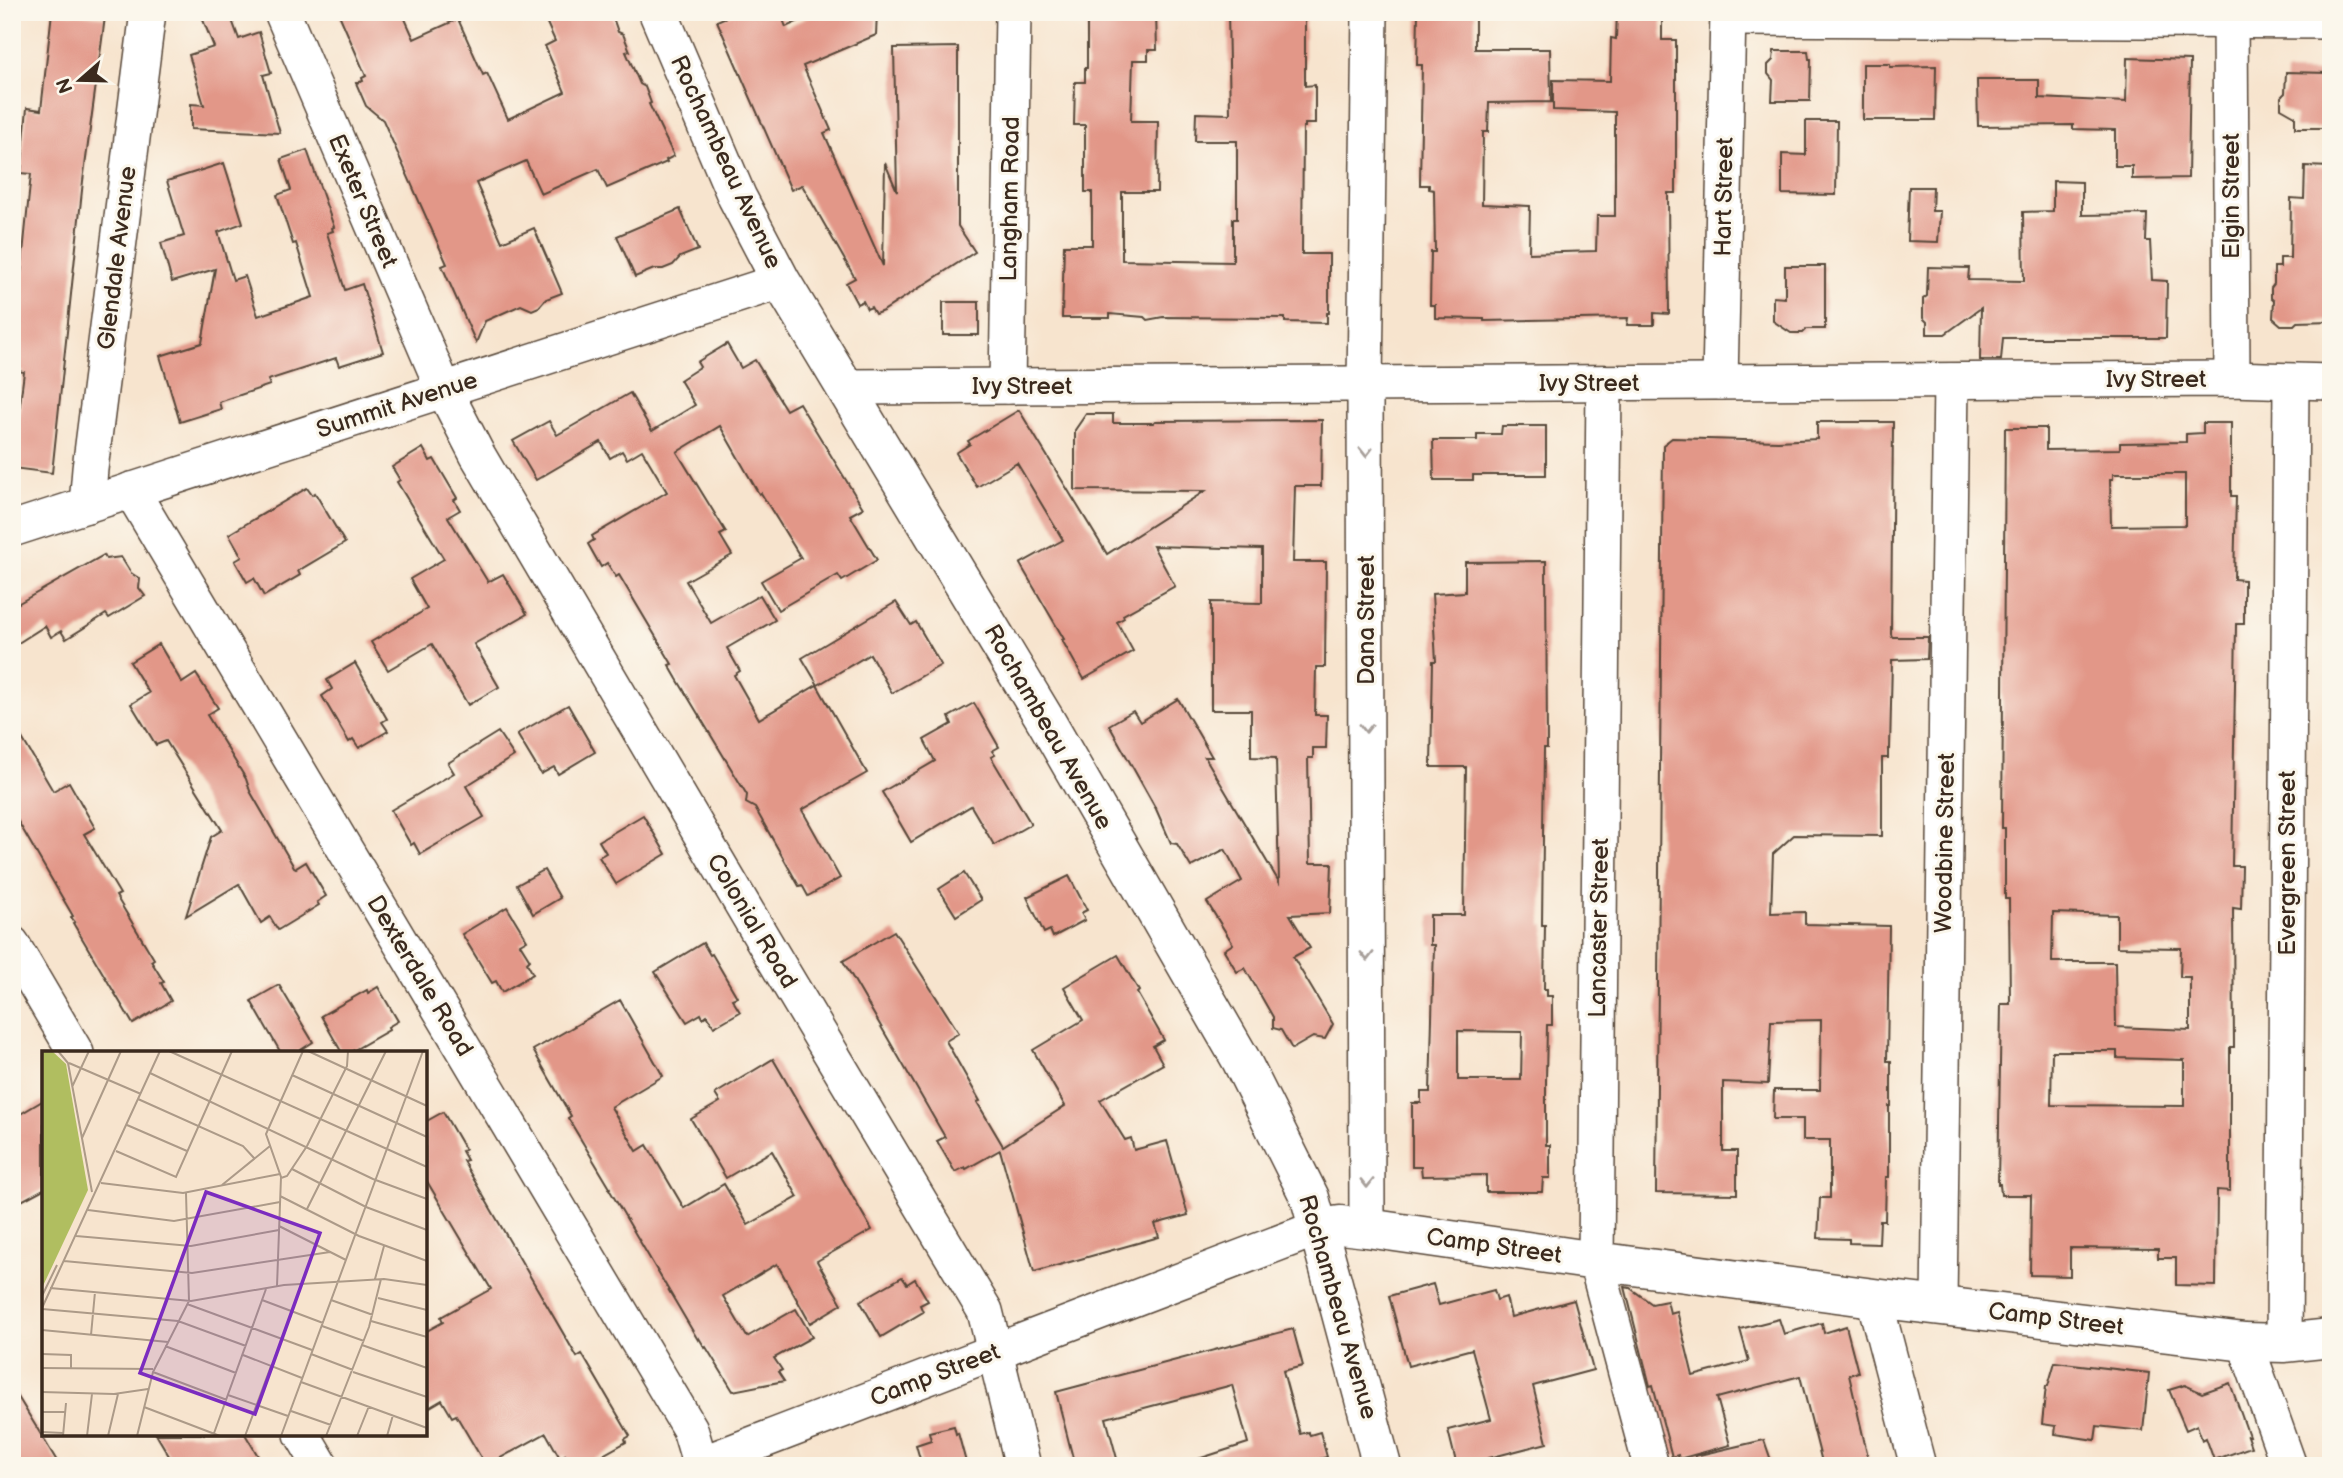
<svg xmlns="http://www.w3.org/2000/svg" width="2343" height="1478" viewBox="0 0 2343 1478" font-family="'Balsamiq Sans',sans-serif">
  <rect width="100%" height="100%" fill="#fbf7ec"/>
  <filter id="ink" filterUnits="userSpaceOnUse"><feTurbulence type="fractalNoise" baseFrequency=".0143" numOctaves="2"/><feDisplacementMap in="SourceGraphic" scale="14" xChannelSelector="R" yChannelSelector="G"/><feConvolveMatrix kernelMatrix="1 2 1 2 8 2 1 2 1" color-interpolation-filters="sRGB"/></filter>
  <filter id="wash" filterUnits="userSpaceOnUse"><feTurbulence type="fractalNoise" baseFrequency=".00686" numOctaves="4" result="noise"/><feDisplacementMap in="SourceGraphic" scale="28" xChannelSelector="R" yChannelSelector="G"/><feGaussianBlur stdDeviation="1.57" result="paint"/><feColorMatrix in="noise" values="0 0 0 0 0 0 0 0 0 0 0 0 0 0 0 0 0 1.4 0 .05"/><feComposite in="paint" operator="in"/></filter>
  <g filter="url(#wash)">
    <rect width="100%" height="100%" fill="#f7e4ce"/>
    <g id="blocks">
      <!-- building -->
      <g fill="#e29788" fill-rule="evenodd">
        <path d="M52,12L105,17L83,181L52,473L12,468L24,372L12,370V322L16,323L31,174L21,173L27,108L41,110Z"/>
        <path d="M221,12H229L239,39L259,32L271,73L263,75L280,133L191,129V104L204,105L189,55L214,47L203,20Z"/>
        <path d="M338,12H402L414,39L458,19L483,75L487,73L508,119L565,92L545,46L555,41L542,12H611L618,32L623,34L630,51L626,52L640,84L645,87L651,103L649,104L674,156L666,160L667,162L607,188L598,169L541,194L526,161L476,183L502,242L534,228L562,293L546,299L539,307L532,310L521,305L485,321L476,343L442,266L447,264L383,120L366,106L356,83L363,81L362,78L366,76Z"/>
        <path d="M737,12H780L786,27L819,12H877L876,35L803,66L831,130L824,133L883,266L885,163L897,191L894,48L958,47V226L975,252L883,311L875,314L871,307L867,309L863,301L857,304L846,283L855,278L802,185L791,190L717,21Z"/>
        <path d="M1228,12H1305V86L1315,85V124H1305V127H1303L1302,254H1329V313H1327V323L1285,322V318L1163,317L1147,320L1144,317L1110,314V318H1062L1064,245H1092V192H1085V125H1074L1075,82H1085V68H1087V13H1156L1157,50H1148V60H1133L1131,121H1158L1157,192H1122V260L1233,262V219H1237V141H1195L1196,113L1230,114Z"/>
        <path d="M1418,12H1475V49H1550L1551,102L1489,103L1488,132H1483L1482,204L1530,206L1529,253L1596,251L1597,216H1615V112L1553,110V80L1610,81L1611,38L1616,39L1617,12H1662V40H1676V193H1668L1669,314L1654,313V325H1627L1628,318L1484,321V319L1435,318V305H1430L1431,252H1435L1434,190L1429,189V185H1420L1422,65H1417Z"/>
        <path d="M1774,51H1808L1809,59H1811L1810,101H1772L1773,80L1768,74V65L1773,60Z"/>
        <path d="M2127,58L2190,60L2188,178L2132,179V166H2115V130L2073,129V125L1978,126L1977,80H2039V98L2126,102Z"/>
        <path d="M1863,64H1890V67L1936,66L1935,120H1863Z"/>
        <path d="M2286,72L2328,73L2327,128H2295V116L2281,108V97L2285,93Z"/>
        <path d="M1806,121H1837L1836,195L1782,194V154L1806,155Z"/>
        <path d="M307,150L334,227L332,228L333,231L327,233L345,290L362,284L383,352L339,366L336,358L268,380L270,385L219,402L221,409L180,422L160,356L202,343L215,269L172,282L161,243L184,236L167,181L224,163L243,223L218,232L233,280L245,276L258,316L313,297L296,243L293,244L277,195L291,190L281,159Z"/>
        <path d="M2305,166L2331,167V321L2297,322L2294,325H2281L2273,318L2274,301L2271,298V288L2274,284V267H2280V258H2290L2291,198L2304,199Z"/>
        <path d="M2053,181L2082,182V215L2147,214L2146,241H2150L2152,280L2167,281L2166,338H2003L2001,360H1980L1981,308L1945,334H1927V322L1923,318V299L1927,296L1928,267L1969,268L1968,280L2024,281L2023,212L2053,211Z"/>
        <path d="M1909,187H1933L1932,211H1940L1938,242L1907,241Z"/>
        <path d="M680,209L698,250L680,257L673,265L663,269H654L635,277L617,236Z"/>
        <path d="M1785,266H1825V329H1807L1803,333H1791L1773,321V297L1785,298Z"/>
        <rect x="943" y="302" width="36" height="33"/>
        <path d="M727,344L741,368L755,360L786,410L799,403L863,508L850,515L877,560L842,581L838,575L778,610L761,581L801,558L761,493L759,494L720,426L677,452L726,532L720,535L732,555L686,581L711,623L760,595L775,620L727,648L740,671L734,675L759,719L817,685L867,773L802,810L840,878L808,896L802,885L799,886L755,808L746,803L747,795L677,679L669,665L672,664L619,575L616,577L607,563L601,567L588,544L594,540L592,536L667,492L642,450L627,459L622,451L610,458L601,442L536,480L513,441L549,421L557,435L630,393L652,431L695,405L680,380L700,367L697,362Z"/>
        <path d="M1019,410L1107,554L1205,491L1075,490V430L1086,414H1113V423H1153L1155,421L1322,420L1321,486H1295L1293,562H1326L1325,667H1316L1315,715H1327L1326,748H1313V758H1308L1310,863H1332L1330,913L1290,915L1310,948L1293,957L1333,1024L1325,1039L1313,1037L1292,1049L1281,1030L1273,1028V1017L1245,968L1237,972L1224,950L1233,944L1207,902L1242,881L1225,849L1191,867L1177,844L1171,843L1156,809L1109,725L1133,711L1140,722L1178,699L1212,757H1205L1279,882L1276,758L1251,757V710H1211V602L1262,603V549L1153,546L1175,586L1123,615L1124,618L1117,622L1133,651L1084,679L1062,640L1064,639L1020,564L1063,540L1017,463L977,487L956,453L970,444L968,441Z"/>
        <path d="M1817,422H1893L1891,634L1892,637H1928L1927,659L1892,660L1890,749H1888V758H1882V836L1794,835L1773,854L1771,913L1805,912V924L1889,926L1887,1061H1891V1106H1889V1177H1886L1885,1221H1880L1879,1244L1849,1243V1239L1818,1238L1820,1198H1830V1140H1803V1119H1773L1774,1090H1820L1821,1020L1771,1021L1768,1084L1723,1082V1151H1737V1194L1656,1193L1663,445L1672,438L1778,441L1817,439Z"/>
        <path d="M2203,423H2231V496H2236L2234,579L2244,580V624H2236L2232,866H2242L2241,909L2233,908L2234,1047H2230V1191L2217,1190L2216,1286L2176,1285V1258H2158V1249L2070,1248V1276L2030,1275L2031,1195H2001L2000,1184H1998L2001,1004H2010L2009,899H2005V828H2002L2005,428H2046V450L2120,449V443L2186,442V434L2203,433ZM2113,474H2185V525L2111,526L2110,479H2113ZM2053,913L2117,915V947L2181,948L2180,977H2190V1030L2116,1027L2115,962H2052ZM2052,1051H2117V1058L2184,1060V1106L2051,1105Z"/>
        <path d="M1502,426H1546V475H1473V480H1434L1433,440H1477V434H1501Z"/>
        <path d="M423,448L430,461L434,459L457,498L454,500L460,510L448,517L488,582L503,574L527,614L474,644L499,687L468,705L432,644L388,670L371,642L427,609L410,579L444,559L397,482L400,480L392,467Z"/>
        <path d="M307,488L312,495L315,493L345,543L298,571L300,575L264,596L254,578L247,582L235,561L242,557L229,534Z"/>
        <path d="M104,555L106,559L121,557L131,573L140,579L139,588L145,596L109,618L106,614L66,639L61,631L51,637L45,626L12,647V607Z"/>
        <path d="M1546,561L1547,748H1544L1542,925H1545L1544,989H1547V996H1552V1025H1547L1546,1080V1145H1550V1178H1543L1542,1192H1486V1175L1422,1176L1421,1167H1412V1103H1421V1092H1430L1434,945H1430V915H1464L1466,767H1431L1433,661H1436L1432,594L1465,592V562ZM1458,1031L1522,1032L1521,1080H1458Z"/>
        <path d="M896,602L911,625L916,622L941,665L892,693L870,654L818,685L802,658Z"/>
        <path d="M159,644L182,683L196,674L218,708L207,715L246,779L250,791L294,867L296,868L306,862L326,896L317,902L319,905L278,930L270,917L261,923L239,884L186,916L211,837L222,830L166,741L156,745L131,704L149,693L130,662Z"/>
        <path d="M355,663L387,719L382,722L388,731L359,748L353,739L349,742L322,696L332,689L327,680Z"/>
        <path d="M974,703L999,747L992,751L995,755L991,757L1031,824L994,845L971,806L911,842L882,792L935,761L924,740L952,724L949,717Z"/>
        <path d="M568,705L595,752L558,774L554,767L541,774L517,734Z"/>
        <path d="M12,721L53,791L69,782L95,828L84,834L120,894L116,896L154,959L151,961L164,982L161,983L171,1001L133,1024L73,923L75,922L71,917L73,916L12,811Z"/>
        <path d="M498,732L514,756L466,786L484,817L420,854L414,843L411,845L391,810L454,773L448,763Z"/>
        <path d="M643,815L666,854L616,884L599,857L606,853L599,841Z"/>
        <path d="M544,870L560,898L533,914L517,885Z"/>
        <path d="M964,873L981,900L956,916L939,889Z"/>
        <path d="M1069,876L1087,910L1081,913L1085,920L1053,937L1050,930L1044,933L1027,897Z"/>
        <path d="M507,907L527,940L520,944L530,960L527,963L533,974L502,992L496,981L492,983L462,934Z"/>
        <path d="M894,931L959,1033L946,1041L980,1101L977,1102L1003,1146L1065,1106L1033,1050L1083,1020L1064,987L1118,955L1139,991L1137,993L1164,1040L1153,1046L1163,1064L1100,1100L1125,1140L1131,1138L1134,1150L1167,1141L1188,1215L1155,1224L1159,1237L1034,1272L1000,1150L966,1169L965,1167L955,1172L937,1141L945,1137L843,961Z"/>
        <path d="M703,943L710,955L712,954L737,997L732,999L740,1012L714,1027L707,1015L703,1018L701,1014L687,1022L655,972Z"/>
        <path d="M279,985L313,1042L296,1053H281L251,1001Z"/>
        <path d="M378,987L398,1021L388,1027L389,1030L349,1053H342L321,1016L367,990L368,993Z"/>
        <path d="M620,1000L663,1076L611,1107L637,1151L647,1145L684,1208L724,1184L748,1225L798,1197L772,1151L726,1178L691,1119L720,1102L715,1094L773,1059L872,1230L817,1261L842,1304L810,1323L777,1264L723,1296L747,1337L796,1309L812,1337L774,1358L782,1370L778,1372L784,1381L733,1391L706,1347L705,1348L699,1338L698,1340L609,1189L610,1188L568,1118L571,1116L533,1050Z"/>
        <path d="M44,1100V1189L12,1206V1119Z"/>
        <path d="M443,1112L465,1150L462,1151L467,1160L463,1161L577,1357L582,1354L630,1436L625,1439L626,1442L583,1466H570L565,1455L560,1458L546,1433L486,1466L456,1415L452,1417L442,1400L425,1410V1332L443,1322L441,1317L491,1289L425,1178V1122Z"/>
        <path d="M902,1277L907,1284L915,1279L928,1301L920,1305L923,1312L881,1337L860,1301Z"/>
        <path d="M1433,1284L1439,1305L1494,1290L1497,1300L1506,1297L1511,1317L1574,1300L1593,1370L1533,1386L1547,1443L1489,1458L1491,1466H1457L1448,1430L1491,1419L1472,1349L1408,1366L1389,1296Z"/>
        <path d="M1625,1287L1630,1288L1652,1304L1667,1301L1670,1313L1677,1311L1693,1376L1749,1361L1740,1329L1779,1319L1784,1334L1822,1323L1824,1333L1846,1326L1858,1372L1849,1375L1870,1466H1823L1800,1376L1717,1398L1730,1445L1679,1459L1678,1455L1672,1457L1653,1385L1650,1386Z"/>
        <path d="M1293,1329L1303,1366L1283,1371L1300,1434L1308,1432L1310,1435L1320,1432L1327,1457L1315,1460L1317,1466H1193L1192,1461L1248,1443L1232,1385L1106,1418L1119,1466H1075L1056,1392Z"/>
        <path d="M2055,1362L2149,1373L2143,1431L2097,1426L2095,1440L2055,1434L2056,1426L2042,1424L2046,1386H2048Z"/>
        <path d="M2230,1383L2249,1436H2247L2251,1447L2214,1460L2206,1438L2202,1440L2197,1425L2186,1430L2169,1390L2185,1385L2202,1393Z"/>
        <path d="M12,1387L60,1466H12Z"/>
        <path d="M954,1426L956,1434L958,1433L967,1466H922L916,1445L931,1440L929,1432Z"/>
        <path d="M156,1434H245L264,1466H175Z"/>
        <path d="M1764,1440L1773,1466H1696L1695,1456Z"/>
      </g>
    </g>
  </g>
  <g filter="url(#ink)">
    <use href="#blocks" fill-opacity="0" stroke="#574638" stroke-width="2"/>
    <g fill="none" stroke-linecap="round" stroke-linejoin="round">
      <defs>
        <g id="minor">
          <path d="M282,12L444,390L477,454L765,943L985,1311L1023,1466"/>
          <path d="M2230,12L2232,379"/>
          <path d="M1728,18L2331,21"/>
          <path d="M1720,382L1728,12"/>
          <path d="M1604,383L1596,1261L1651,1466"/>
          <path d="M1007,386L1013,12"/>
          <path d="M846,387L2232,379L2331,382"/>
          <path d="M131,490L690,1429L701,1466"/>
          <path d="M87,505L90,469L148,12"/>
          <path d="M12,529L781,281"/>
          <path d="M12,944L76,1053"/>
          <path d="M1367,1228L1365,384L1370,12"/>
          <path d="M1874,1298L1918,1466"/>
          <path d="M1939,1304L1951,381"/>
          <path d="M2245,1342L2289,1466"/>
          <path d="M2284,1343L2291,382"/>
          <path d="M302,1434L321,1466"/>
          <path d="M696,1466L1318,1228"/>
        </g>
        <g id="tertiary">
          <path d="M658,12L737,197L781,281L1046,721L1241,1060L1310,1198L1382,1466"/>
          <path d="M1318,1228L1340,1225L1367,1228L1596,1261L1874,1298L2245,1342L2284,1343L2331,1338"/>
        </g>
      </defs>
      <!-- minor casing -->
      <use href="#minor" stroke="#574638" stroke-width="38"/>
      <!-- tertiary casing -->
      <use href="#tertiary" stroke="#574638" stroke-width="41"/>
      <!-- minor -->
      <use href="#minor" stroke="#fff" stroke-width="35"/>
      <!-- tertiary -->
      <use href="#tertiary" stroke="#fff" stroke-width="38"/>
    </g>
    <!-- one-way arrows -->
    <defs><path id="oneway-chevron" d="M-2-3.5L2.5 0L-2 3.5" fill="none" stroke-width="1.6" stroke-linecap="round" stroke-linejoin="round" transform="scale(1.75)"/></defs>
    <g stroke="#a79f9a">
      <use href="#oneway-chevron" transform="translate(1366 452) rotate(90)"/>
      <use href="#oneway-chevron" transform="translate(1366 728) rotate(90)"/>
      <use href="#oneway-chevron" transform="translate(1367 956) rotate(90)"/>
      <use href="#oneway-chevron" transform="translate(1367 1183) rotate(90)"/>
    </g>
  </g>
  <g text-anchor="middle" dominant-baseline="central" stroke-width="6" stroke-linejoin="round" paint-order="stroke">
    <!-- street labels -->
    <g font-size="24" fill="#3b2a1e" stroke="#fbf7ec">
      <text transform="translate(726 162) rotate(65)">Rochambeau Avenue</text>
      <text transform="translate(2231 196) rotate(-90)">Elgin Street</text>
      <text transform="translate(1724 197) rotate(-89)">Hart Street</text>
      <text transform="translate(1010 199) rotate(-89)">Langham Road</text>
      <text transform="translate(363 201) rotate(67)">Exeter Street</text>
      <text transform="translate(117 258) rotate(-83)">Glendale Avenue</text>
      <text x="2156" y="379">Ivy Street</text>
      <text x="1589" y="383">Ivy Street</text>
      <text x="1022" y="386">Ivy Street</text>
      <text transform="translate(397 405) rotate(-18)">Summit Avenue</text>
      <text transform="translate(1366 620) rotate(-90)">Dana Street</text>
      <text transform="translate(1048 727) rotate(60)">Rochambeau Avenue</text>
      <text transform="translate(1945 843) rotate(-89)">Woodbine Street</text>
      <text transform="translate(2287 863) rotate(-90)">Evergreen Street</text>
      <text transform="translate(752 921) rotate(59)">Colonial Road</text>
      <text transform="translate(1599 928) rotate(-89)">Lancaster Street</text>
      <text transform="translate(420 976) rotate(59)">Dexterdale Road</text>
      <text transform="translate(1494 1246) rotate(8)">Camp Street</text>
      <text transform="translate(1338 1307) rotate(74)">Rochambeau Avenue</text>
      <text transform="translate(2056 1319) rotate(7)">Camp Street</text>
      <text transform="translate(935 1375) rotate(-21)">Camp Street</text>
    </g>
  </g>
  <!-- overview -->
  <g transform="translate(42 1051)">
    <rect width="385" height="385" fill="#f7e4ce"/>
    <path d="M0,0H10L24,13L46,139L0,237Z" fill="#b0be60"/>
    <path fill="none" stroke="#ac9a88" stroke-width="2" d="M16,0L26,12L50,141M127,0L385,116M266,0L385,55M27,12L99,43M108,22L331,128L385,148M250,24L385,86M30,36L47,0M96,48L201,95L212,107M85,74L145,100M40,87L79,0M74,100L134,126L190,0M250,118L324,156L385,179M239,127L245,125L265,95L305,15L306,0M59,132L141,142L238,123M180,134L228,95M238,145L317,185L385,210M265,158L344,0M46,159L132,170L238,151M237,175L304,209M34,185L149,195L237,179M22,210L150,222L288,201M333,228L342,195M235,235L239,126L224,83L261,0M8,237L149,250L242,234L342,228L385,234M0,245L15,214M336,247L385,259M220,249L281,272M289,249L331,264M145,253L270,299M0,257L118,0M0,258L136,270L204,295M329,270L385,286M280,275L322,290M0,279L126,291M49,284L53,241M320,294L385,317M123,295L194,322M0,303L29,304V317M269,303L311,319M201,304L260,327M0,317L111,318M111,321L185,349M311,321L385,346M259,331L385,377M0,341L72,343L106,338M186,344L246,365M102,356L178,385M249,360L289,374M0,361H23M0,381L21,382M21,385L24,352M45,385L50,343M66,385L76,343M95,385L111,321L147,250L144,142M171,385L224,238M203,385L229,315M239,385L381,0M284,385L327,276L339,228M315,385L327,355M345,385L351,364"/>
    <path fill="#7b2cbf" fill-opacity="0.15" stroke="#7b2cbf" stroke-width="3.5" d="M164,141L278,182L213,363L98,322Z"/>
    <rect width="385" height="385" fill="none" stroke="#3b2a1e" stroke-width="3.5"/>
  </g>
  <!-- margin -->
  <rect width="2343" height="1478" fill="none" stroke="#fbf7ec" stroke-width="42"/>
  <!-- north arrow -->
  <g transform="translate(80 80) rotate(250)" stroke="#fbf7ec" stroke-width="5" paint-order="stroke">
  <path d="M0-5L12 26L0 18L-12 26Z" fill="#3b2a1e"/>
  <text y="-10" font-size="19" font-weight="bold" text-anchor="middle" fill="#3b2a1e">N</text>
  </g>
</svg>
